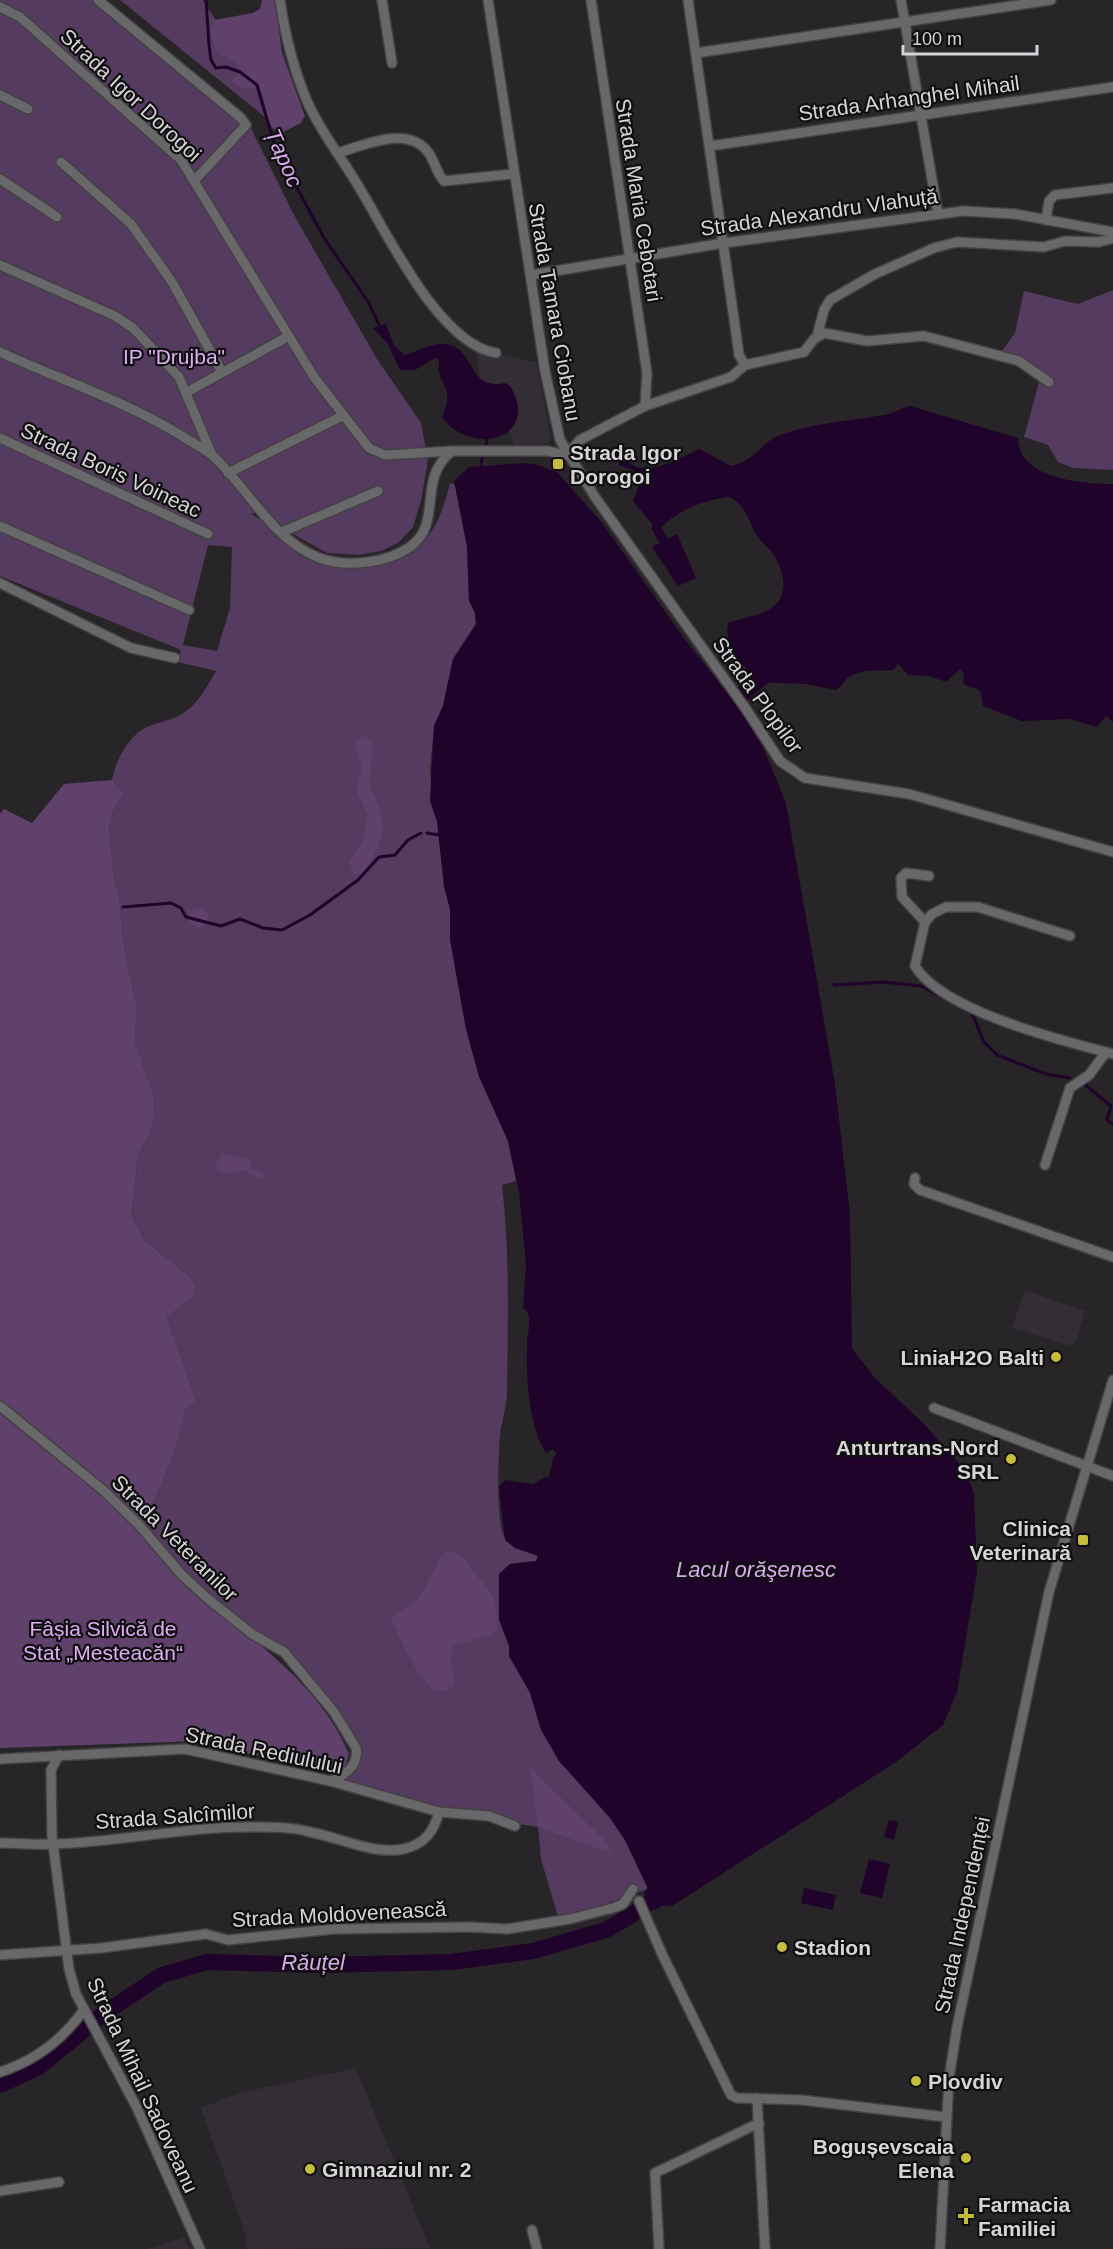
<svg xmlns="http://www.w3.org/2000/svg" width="1113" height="2249" viewBox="0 0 1113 2249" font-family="Helvetica,sans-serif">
  <rect width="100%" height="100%" fill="#272528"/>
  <!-- built -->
  <g fill="#332d35">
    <path d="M476,350L536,362L551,440L538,447L514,445L507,423L482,396Z"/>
    <path d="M1025,1290L1085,1311L1076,1340L1071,1346L1012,1328Z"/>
    <path d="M356,2068L430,2248L247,2249L244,2230L201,2108L243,2092Z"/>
    <path d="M184,2237L190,2249H147Z"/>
  </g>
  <!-- green -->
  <g fill="#543b5f" fill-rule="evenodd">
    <path d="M0,0H103L246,118L295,217L377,359L421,423L428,460L421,501L413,527L398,543L381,551L358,555L327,553L291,533L283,537L258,512L251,514C272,525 285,548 307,559C342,576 401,565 427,537C439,524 446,500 450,483L455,485L467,546L469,600L475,613L476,624L453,659L443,706L434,726L430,770L433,811L437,821L444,886L450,909V939L466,1029L479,1077L508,1141L516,1181L502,1185C510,1255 508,1325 507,1395C506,1409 501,1423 500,1436C498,1457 496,1520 504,1536C513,1552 527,1546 538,1556L536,1561L510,1564L499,1574L648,1889L559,1920L541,1859L538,1827L439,1812L330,1781L343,1775L357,1755L344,1728L284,1652L227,1616L140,1527C161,1488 177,1451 186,1408L196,1402L167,1317L193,1297L197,1286L188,1275L145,1241L132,1218L138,1155L149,1135L155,1114L154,1097L135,1041L137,1005L125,955L119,897L113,872L109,827L114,809L124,794L112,780C115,761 129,735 147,727C158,722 171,721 182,714C197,705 207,687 216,671L178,662L181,650L0,576ZM208,545L232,547L230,608L217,651L183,645Z"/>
    <path d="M120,0H203L286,134Z"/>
    <path d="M1113,290V470L1073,468L1058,462L1048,445L1024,437L1041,375L998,356L1015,333L1024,291L1078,304Z"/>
  </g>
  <!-- forest -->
  <g fill="#5f416c">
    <path d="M262,0H275L282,53L305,116L301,123L283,132L273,129C264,116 268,100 258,89L242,88L232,81L241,72L238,65L216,51L210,32L214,20L253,13L260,9Z"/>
    <path d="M363,735C381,746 368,766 370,782C371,791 375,797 378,804C387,825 381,844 370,862C366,867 365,872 358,875L353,873L349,862L363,842L368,815L356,789L362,768L355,743Z"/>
    <path d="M112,780L124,794L114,809L109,827L113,872L119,897L125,955L137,1005L135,1041L154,1097L155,1114L149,1135L138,1155L132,1217L145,1241L188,1275L197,1286L193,1297L167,1317L196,1402L186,1408C177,1451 161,1488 141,1527C160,1548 179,1571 200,1592C254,1644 318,1682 349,1754L345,1767L334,1774L199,1741L0,1748V814L4,809L32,823L64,784Z"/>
    <circle cx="199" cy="918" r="10"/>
    <path d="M222,1153L249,1160L253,1170L261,1171L266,1176L258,1179L247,1171C234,1170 223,1180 215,1166Z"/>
    <path d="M447,1551L461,1555L495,1599L497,1629L492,1635L453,1645L451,1662L455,1684C450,1689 445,1692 438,1691C422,1689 397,1633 391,1618L420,1597L440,1559Z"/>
    <path d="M530,1767L607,1843L611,1853L538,1827Z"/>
  </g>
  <!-- water -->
  <g fill="#1f032a">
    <path d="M386,324L394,346L405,355C418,351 437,340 451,345C475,354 470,391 505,383L510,386C542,438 471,458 442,417C457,382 436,389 439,360L435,358L415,370H400L388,344L373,328Z"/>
    <path d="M910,406L1018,438C1018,479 1083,484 1113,484V722L1106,716L1097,727L1069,719L1022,721L983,706C980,682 978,693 963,683L964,674L960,669L946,682L929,676L908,675L898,663L894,670C878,672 865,667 849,677C843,681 842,687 836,690L806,684L757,682L733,652L727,632L728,623C740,618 752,617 764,612C792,600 786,572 771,551C767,546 761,542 758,537C748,522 747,506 730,497C705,499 673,512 658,531L633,501L641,480L632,470L619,465V460C628,460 633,467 641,468C659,470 683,457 699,449L731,466C757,460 761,442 780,435C812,423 851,421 884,415C892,414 901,408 910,406Z"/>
    <path d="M524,463L539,465L558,473L603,524L683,637L739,708L763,747L786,803L835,1084L850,1215L852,1348L873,1376L924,1424L966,1471L974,1493L977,1572L957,1692L943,1725L896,1762L672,1906L664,1905L655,1910L644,1892L648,1888L625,1840L610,1818L559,1761L541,1730L530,1693L509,1656V1646L499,1620V1574L510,1564L536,1561L538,1556L515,1548L505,1540L499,1487L505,1480L533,1484L545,1477L549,1478L553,1458L557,1454L553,1449L546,1453C528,1425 526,1376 527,1343C527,1336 530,1327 529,1320C529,1314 527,1311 523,1308L526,1265L519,1192L508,1141L479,1076L466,1029L450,939V909L444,886L437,821L430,801L434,726L443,706L453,659L476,624L475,613L469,600L467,546L454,481L469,467Z"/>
    <path d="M677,534L696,578L678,586L652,547Z"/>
    <path d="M889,1820L898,1822L894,1840L884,1837Z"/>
    <path d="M869,1859L890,1864L882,1898L860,1893Z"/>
    <path d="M804,1888L836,1895L833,1910L801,1903Z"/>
  </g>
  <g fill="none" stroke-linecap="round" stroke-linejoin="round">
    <!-- stream -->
    <g stroke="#1f032a" stroke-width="3">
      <path d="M206,0L209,45L211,60L216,68L226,67L240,72L257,85L275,147L324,238L369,303L379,325"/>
      <path d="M486,444L487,439"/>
      <path d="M481,464L482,458"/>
      <path d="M427,833L439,835"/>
      <path d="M123,907L171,903L181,908L186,917L221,926L240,919L263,928L282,930L310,915L358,880L379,857L395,855L408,840L421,833"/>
      <path d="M834,985L884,982L921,986L972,1013L984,1042L997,1055L1046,1074L1070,1078"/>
      <path d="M1083,1083L1111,1106L1107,1120L1113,1124"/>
    </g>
    <!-- canal -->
    <path stroke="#1f032a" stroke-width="9" d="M656,527L663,540"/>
    <!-- river -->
    <g stroke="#1f032a" stroke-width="16">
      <path d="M723,721L734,701L773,668"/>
      <path d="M0,2085L39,2067L106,2012L162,1975L207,1962L320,1965L452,1962L533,1951L606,1930L627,1918L650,1902L659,1883"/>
    </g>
    <defs>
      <g id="minor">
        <path d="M98,0L241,118L246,125L195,180"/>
        <path d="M280,0C285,35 293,68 307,101C321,133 342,158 359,187C387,233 439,344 496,353"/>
        <path d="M382,0L392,63"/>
        <path d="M488,0L545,371L560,440L595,497L746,709L780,761L805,778L909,794L1113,852"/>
        <path d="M591,0L647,373L645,406"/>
        <path d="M688,0L737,340L739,355L745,365"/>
        <path d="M901,0L938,214"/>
        <path d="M0,7L20,17L181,160L314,377L369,448L385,455L452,451H548L567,455"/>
        <path d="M696,53L1051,0"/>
        <path d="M0,95L28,109"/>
        <path d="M710,146L1113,87"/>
        <path d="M337,153C365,145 407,125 428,152C435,161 436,173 444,181L513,174"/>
        <path d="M61,162L131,224L172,282L222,372"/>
        <path d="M0,179L57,217"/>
        <path d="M1046,220L1049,201L1055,195L1113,188"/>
        <path d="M0,265L115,316L133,328L179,377L212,455"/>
        <path d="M531,275L724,243L963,211L1015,214L1113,232"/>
        <path d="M817,336L824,310L830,300L875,274L934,248L957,242L1044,247L1065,241L1099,242L1113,238"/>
        <path d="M0,352C61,380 125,401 182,436C192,443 204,448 213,456C248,488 271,538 317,557C343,568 386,564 410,547C444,523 416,479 452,451"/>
        <path d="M187,392L289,336"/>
        <path d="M0,438L208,534"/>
        <path d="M567,455L580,440L645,406L731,377L745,365L804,352L814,339L824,333L867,341L924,336L1019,361L1049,382"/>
        <path d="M228,473L342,416"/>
        <path d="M0,526L189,610"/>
        <path d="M282,532L378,491"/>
        <path d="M0,583L131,648L175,658"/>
        <path d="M925,922L902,897L901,878L906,873L929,876"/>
        <path d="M1070,936L978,907H946L932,914L925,922L915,966C942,1011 1063,1041 1113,1054"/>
        <path d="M1045,1165L1070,1088L1089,1075L1106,1052"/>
        <path d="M915,1178L914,1184L920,1190L1113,1257"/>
        <path d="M0,1406L103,1490L139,1525L181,1574L207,1598L252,1634L284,1652L334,1712L356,1748C359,1765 345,1776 330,1781"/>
        <path d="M934,1408L1113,1476"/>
        <path d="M59,1755L51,1770L52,1836L69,1969L76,1994L137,2108L200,2249"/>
        <path d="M0,1759L185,1749L330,1781L439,1812L489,1816L515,1826"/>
        <path d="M0,1843C18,1843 37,1845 55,1844C122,1842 188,1826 256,1827C273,1827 293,1827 310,1832C341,1838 373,1855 404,1849C425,1844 434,1831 439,1812"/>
        <path d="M639,1901L662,1954L731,2095L737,2098L802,2100L946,2117"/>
        <path d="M0,1955L101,1948L206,1934L228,1940L335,1929L470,1927L507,1929L570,1919L613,1908L623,1904L633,1889"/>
        <path d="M0,2072C34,2061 62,2040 83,2011"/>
        <path d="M757,2098L765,2249"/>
        <path d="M0,2191L59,2182"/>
        <path d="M532,2230L537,2249"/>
        <path d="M659,2249L655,2173L759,2123"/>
        <path d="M940,2249L949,2078L957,2027L1049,1592L1113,1380"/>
      </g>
    </defs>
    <!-- minor casing -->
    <use href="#minor" stroke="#434144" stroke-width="12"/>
    <!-- minor -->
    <use href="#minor" stroke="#686769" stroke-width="9"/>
  </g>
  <!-- markers -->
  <g fill="#c5bc3d" stroke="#100f10" stroke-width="2">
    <rect x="552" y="458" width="12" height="12" rx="3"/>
    <circle cx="1056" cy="1357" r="6"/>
    <circle cx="1011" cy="1459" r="6"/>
    <rect x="1077" y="1534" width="12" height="12" rx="3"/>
    <circle cx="782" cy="1947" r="6"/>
    <circle cx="916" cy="2081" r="6"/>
    <circle cx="966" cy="2158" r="6"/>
    <circle cx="310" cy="2169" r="6"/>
    <path d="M963 2207h6v6h6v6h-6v6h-6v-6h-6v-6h6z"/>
  </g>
  <g text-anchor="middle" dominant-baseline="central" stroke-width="4.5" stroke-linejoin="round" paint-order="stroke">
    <!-- street labels -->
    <g font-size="21" fill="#d6d4d7" stroke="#100f10">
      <text transform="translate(131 95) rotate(43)">Strada Igor Dorogoi</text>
      <text transform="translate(909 98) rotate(-8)">Strada Arhanghel Mihail</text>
      <text transform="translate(639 200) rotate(81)">Strada Maria Cebotari</text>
      <text transform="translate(819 212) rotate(-8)">Strada Аlexandru Vlahuță</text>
      <text transform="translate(555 312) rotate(80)">Strada Tamara Ciobanu</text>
      <text transform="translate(111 470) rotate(25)">Strada Boris Voineac</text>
      <text transform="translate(758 695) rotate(54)">Strada Plopilor</text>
      <text transform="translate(175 1538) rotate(45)">Strada Veteranilor</text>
      <text transform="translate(264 1750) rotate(12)">Strada Rediulului</text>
      <text transform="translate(175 1816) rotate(-4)">Strada Salcîmilor</text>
      <text transform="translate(339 1914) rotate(-3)">Strada Moldovenească</text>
      <text transform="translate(962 1915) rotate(-78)">Strada Independenței</text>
      <text transform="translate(143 2085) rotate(65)">Strada Mihail Sadoveanu</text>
    </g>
    <!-- park labels -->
    <g font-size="21" fill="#deaef4" stroke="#100f10">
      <text x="174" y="356">IP "Drujba"</text>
      <text x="103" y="1628">Fâșia Silvică de<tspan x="103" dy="24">Stat „Mesteacăn“</tspan></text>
    </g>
    <!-- poi labels -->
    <g font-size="21" font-weight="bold" fill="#d6d4d7" stroke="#100f10" text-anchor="start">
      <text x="570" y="452">Strada Igor<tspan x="570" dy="24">Dorogoi</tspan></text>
      <text x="1044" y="1357" text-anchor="end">LiniaH2O Balti</text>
      <text x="999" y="1447" text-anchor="end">Anturtrans-Nord<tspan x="999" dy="24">SRL</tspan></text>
      <text x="1071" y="1528" text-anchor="end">Clinica<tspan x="1071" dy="24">Veterinară</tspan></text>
      <text x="794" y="1947">Stadion</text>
      <text x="928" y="2081">Plovdiv</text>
      <text x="954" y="2146" text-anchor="end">Bogușevscaia<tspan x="954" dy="24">Elena</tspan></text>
      <text x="322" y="2169">Gimnaziul nr. 2</text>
      <text x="978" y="2204">Farmacia<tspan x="978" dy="24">Familiei</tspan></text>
    </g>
    <!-- water labels -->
    <g font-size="22" font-style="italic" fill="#d9aaef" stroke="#100f10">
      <text transform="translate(284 158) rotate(66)">Țapoc</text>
      <text x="756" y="1569">Lacul orăşenesc</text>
      <text x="313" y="1962">Răuțel</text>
    </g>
  </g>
  <!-- scale -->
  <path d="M903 45v9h134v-9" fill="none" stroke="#d6d4d7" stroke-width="3"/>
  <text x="912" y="45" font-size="18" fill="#d6d4d7" stroke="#100f10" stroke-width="4.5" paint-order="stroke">100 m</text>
</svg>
